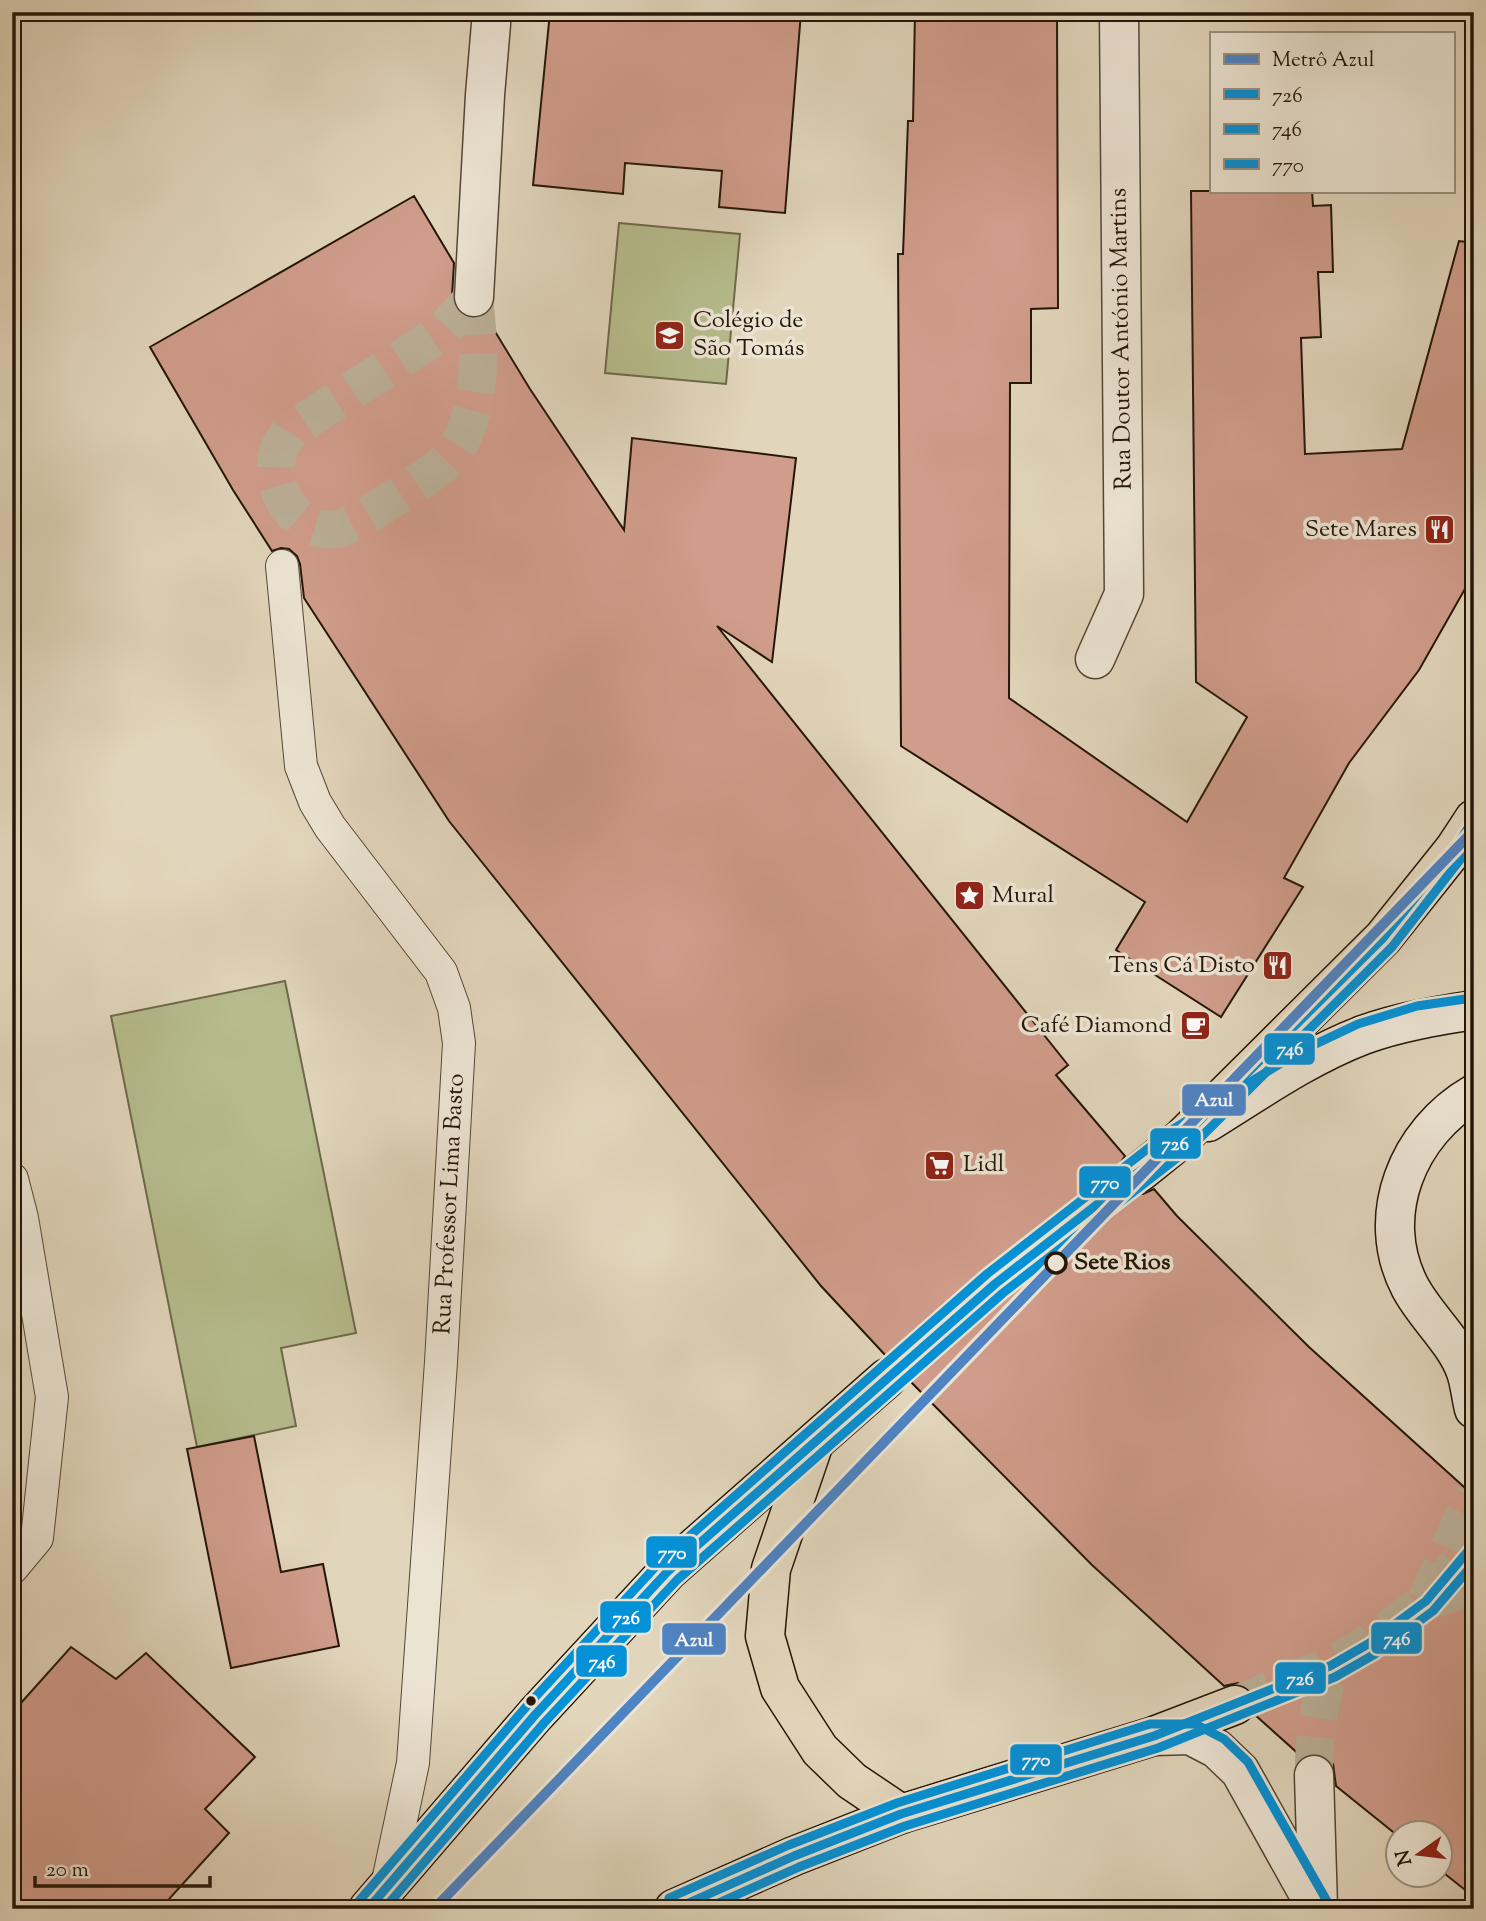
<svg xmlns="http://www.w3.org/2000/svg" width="1486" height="1921" viewBox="0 0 1486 1921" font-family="'Sorts Mill Goudy',serif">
  <rect width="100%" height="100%" fill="#e1d5bb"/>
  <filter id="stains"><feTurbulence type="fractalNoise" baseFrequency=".00286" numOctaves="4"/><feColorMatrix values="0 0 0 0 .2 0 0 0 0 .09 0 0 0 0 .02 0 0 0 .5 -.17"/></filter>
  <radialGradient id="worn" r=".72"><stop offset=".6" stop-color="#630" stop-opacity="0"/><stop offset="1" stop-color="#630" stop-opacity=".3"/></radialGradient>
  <!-- green -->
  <g fill="#b6bc8d" stroke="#6e694a" stroke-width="2">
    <path d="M619,223L740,234L726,384L605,373Z"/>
    <path d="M285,981L356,1333L281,1348L296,1426L197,1447L111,1016Z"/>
  </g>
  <!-- building -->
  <g fill="#d09c8b" stroke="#251607" stroke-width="2">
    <path d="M550,12L658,19L659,12H801L785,213L719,207L722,171L625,163L623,194L533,185Z"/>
    <path d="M915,12H1057L1058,308L1031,309V383H1010L1009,698L1187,822L1247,717L1196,682L1191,191H1312L1313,206L1331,205L1333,272H1318L1321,337L1301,338L1305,454L1402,449L1459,241L1474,243V573L1419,670L1349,763L1284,878L1303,887L1221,1017L1116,950L1145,902L901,746L898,254H903L908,121H913Z"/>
    <path d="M414,196L454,263L452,296L455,307L462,315L472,319L485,315L530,389L624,530L632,438L796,458L772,662L717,626L1068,1065L1056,1075L1125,1156L1119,1165L1118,1175L1123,1186L1133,1193L1143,1194L1154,1189L1177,1216L1309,1347L1474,1496V1897L1440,1870V1833H1398V1836L1336,1786L1333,1764L1325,1756L1313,1753L1302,1757L1254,1714L1257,1708L1256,1698L1249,1689L1238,1683L1224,1686L1092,1565L908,1379V1373L903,1363L895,1358L887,1357L821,1286L449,821L304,598L300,564L297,556L289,549L281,548L272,551L233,490L150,347Z"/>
    <path d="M254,1436L281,1572L323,1564L339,1646L231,1668L187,1449Z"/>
    <path d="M71,1647L116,1679L146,1653L255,1757L205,1809L229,1833L160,1909H12V1713Z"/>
  </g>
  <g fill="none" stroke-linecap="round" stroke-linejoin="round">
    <!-- street-tunnel -->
    <g stroke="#bbaf97" stroke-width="38" stroke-dasharray="38 19" stroke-linecap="butt">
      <path d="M474,297C479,344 483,389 464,434C461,443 453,454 446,461C434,474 354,526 338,529C295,535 266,487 279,449C281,443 287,436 290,431L442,332Z"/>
      <path d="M1314,1775C1313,1737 1320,1702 1330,1666"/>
    </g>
    <!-- secondary-tunnel -->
    <g stroke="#bbaf97" stroke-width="38" stroke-dasharray="38 19" stroke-linecap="butt">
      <path d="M1426,1601L1474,1494"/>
      <path d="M1426,1601L1474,1586"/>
    </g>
    <!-- primary-tunnel -->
    <g stroke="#bbaf97" stroke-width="38" stroke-dasharray="38 19" stroke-linecap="butt">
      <path d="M887,1378L995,1284L1140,1172"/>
      <path d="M1235,1705L1330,1666L1368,1644L1426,1601L1474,1544"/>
    </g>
    <defs>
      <g id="lane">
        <path d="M282,566L301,766L315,802L330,827L441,972L454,1008L459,1043L441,1362L413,1763L387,1886"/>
        <path d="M12,1179L22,1218L52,1397L37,1538L12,1568"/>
      </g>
      <g id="street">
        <path d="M474,297L485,95L492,12"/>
        <path d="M1095,659L1124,594L1119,12"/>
        <path d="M1154,1736L1190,1735L1217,1749L1240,1771L1317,1909"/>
        <path d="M1314,1775L1318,1907"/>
      </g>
      <g id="secondary">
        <path d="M1474,1094C1408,1132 1373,1216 1410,1287C1425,1316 1456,1342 1466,1372C1470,1384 1471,1397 1474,1409"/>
        <path d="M1208,1122C1258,1091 1308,1056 1363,1035C1399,1022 1436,1016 1474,1010"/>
      </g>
      <g id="primary">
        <path d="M1140,1172L1181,1139L1383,938L1455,848L1474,819"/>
        <path d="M813,1446L771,1569L765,1636L780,1688L820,1750L852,1781L901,1814"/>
        <path d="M368,1909L535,1715L668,1571L887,1378"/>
        <path d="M674,1909L794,1856L901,1814L1154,1736L1235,1705"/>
      </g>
    </defs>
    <!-- lane casing -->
    <use href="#lane" stroke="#544634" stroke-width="34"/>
    <!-- street casing -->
    <use href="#street" stroke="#544634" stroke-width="41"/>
    <!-- secondary casing -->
    <use href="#secondary" stroke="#251607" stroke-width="41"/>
    <!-- primary casing -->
    <use href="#primary" stroke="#251607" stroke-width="41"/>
    <!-- lane -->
    <use href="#lane" stroke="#ece4d3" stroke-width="32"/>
    <!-- street -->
    <use href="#street" stroke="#ece4d3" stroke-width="38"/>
    <!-- secondary -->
    <use href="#secondary" stroke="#ece4d3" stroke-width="38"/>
    <!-- primary -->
    <use href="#primary" stroke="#e1d5bb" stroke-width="38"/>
    <defs>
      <g id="bus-1">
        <path d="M368,1909L535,1715L668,1571L995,1284L1181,1139L1383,938L1455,848L1474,819"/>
        <path d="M675,1909L794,1856L901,1814L1154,1736L1330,1666L1368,1644L1426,1601L1474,1544"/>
      </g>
      <g id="bus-2">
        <path d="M384,1909L544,1723L677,1580L1003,1293L1190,1148L1392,947L1474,842"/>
        <path d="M705,1909L799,1867L905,1826L1158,1748L1335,1677L1375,1654L1433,1611L1474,1563"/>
      </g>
      <g id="bus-3">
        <path d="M669,1898L789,1845L897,1803L1150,1724H1195L1224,1739L1248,1762L1328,1903"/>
        <path d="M359,1901L526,1707L659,1563L987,1274L1173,1129L1301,1051L1358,1024L1417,1006L1472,998"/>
      </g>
    </defs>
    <!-- bus-1 casing -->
    <use href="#bus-1" stroke="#ece4d3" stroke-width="14"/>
    <!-- bus-2 casing -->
    <use href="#bus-2" stroke="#ece4d3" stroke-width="14"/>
    <!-- bus-3 casing -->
    <use href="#bus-3" stroke="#ece4d3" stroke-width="14"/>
    <!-- bus-1 -->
    <use href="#bus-1" stroke="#0491d7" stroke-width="9"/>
    <!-- bus-2 -->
    <use href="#bus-2" stroke="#0491d7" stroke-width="9"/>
    <!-- bus-3 -->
    <use href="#bus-3" stroke="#0491d7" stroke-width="9"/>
    <defs>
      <path id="metro-1" d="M434,1909L1474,830"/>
    </defs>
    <!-- metro-1 casing -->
    <use href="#metro-1" stroke="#ece4d3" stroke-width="16"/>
    <!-- metro-1 -->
    <use href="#metro-1" stroke="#4e84c4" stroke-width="10"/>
  </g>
  <!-- icons -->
  <defs>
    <symbol id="school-square" viewBox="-11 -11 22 22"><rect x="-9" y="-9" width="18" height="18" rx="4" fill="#8f2418" stroke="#ece4d3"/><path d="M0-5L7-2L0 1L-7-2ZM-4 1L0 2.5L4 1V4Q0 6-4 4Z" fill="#fff"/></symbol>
    <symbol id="restaurant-square" viewBox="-11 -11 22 22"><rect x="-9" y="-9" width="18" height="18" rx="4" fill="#8f2418" stroke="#ece4d3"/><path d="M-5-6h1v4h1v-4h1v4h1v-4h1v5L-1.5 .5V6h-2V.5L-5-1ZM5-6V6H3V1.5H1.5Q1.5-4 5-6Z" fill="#fff"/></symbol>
    <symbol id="sight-square" viewBox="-11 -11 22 22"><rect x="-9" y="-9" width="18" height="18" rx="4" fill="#8f2418" stroke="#ece4d3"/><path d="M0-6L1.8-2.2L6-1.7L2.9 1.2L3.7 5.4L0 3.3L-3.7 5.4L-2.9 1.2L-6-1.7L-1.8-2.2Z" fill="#fff"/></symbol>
    <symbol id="cafe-square" viewBox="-11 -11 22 22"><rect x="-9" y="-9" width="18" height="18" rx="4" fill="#8f2418" stroke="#ece4d3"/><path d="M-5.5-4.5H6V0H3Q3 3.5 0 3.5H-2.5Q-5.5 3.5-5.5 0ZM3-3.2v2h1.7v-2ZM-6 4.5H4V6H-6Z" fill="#fff"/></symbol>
    <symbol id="supermarket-square" viewBox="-11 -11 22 22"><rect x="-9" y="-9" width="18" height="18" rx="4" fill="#8f2418" stroke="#ece4d3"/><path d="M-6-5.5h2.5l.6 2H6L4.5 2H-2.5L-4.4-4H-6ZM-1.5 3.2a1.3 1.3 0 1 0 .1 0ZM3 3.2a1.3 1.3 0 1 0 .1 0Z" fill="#fff"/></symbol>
  </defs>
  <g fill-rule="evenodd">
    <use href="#school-square" x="652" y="318" width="35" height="35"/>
    <use href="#restaurant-square" x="1422" y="512" width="35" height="35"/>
    <use href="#sight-square" x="952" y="878" width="35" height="35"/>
    <use href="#restaurant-square" x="1260" y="948" width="35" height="35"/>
    <use href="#cafe-square" x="1178" y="1008" width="35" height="35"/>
    <use href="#supermarket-square" x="922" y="1148" width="35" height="35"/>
  </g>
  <!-- markers -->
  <circle fill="#ece4d3" stroke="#251607" stroke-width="3.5" cx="1056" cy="1263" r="10"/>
  <circle fill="#251607" stroke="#ece4d3" stroke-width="2.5" cx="531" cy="1701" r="6"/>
  <g text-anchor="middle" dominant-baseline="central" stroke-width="7" stroke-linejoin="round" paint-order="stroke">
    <!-- poi labels -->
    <g font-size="24" fill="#251607" stroke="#ece4d3" text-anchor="start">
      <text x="693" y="321">Colégio de<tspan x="693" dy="28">São Tomás</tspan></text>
      <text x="1417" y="530" text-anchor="end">Sete Mares</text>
      <text x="992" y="896">Mural</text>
      <text x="1255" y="966" text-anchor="end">Tens Cá Disto</text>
      <text x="1172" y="1026" text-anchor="end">Café Diamond</text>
      <text x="963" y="1165">Lidl</text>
    </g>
    <!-- street labels -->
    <g font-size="24" fill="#251607" stroke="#ece4d3">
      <text transform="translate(1122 339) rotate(-91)">Rua Doutor António Martins</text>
      <text transform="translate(450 1204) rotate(-87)">Rua Professor Lima Basto</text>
    </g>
    <!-- stop labels -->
    <g font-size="24" font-weight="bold" fill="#251607" stroke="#ece4d3" text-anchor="start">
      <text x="1074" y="1263">Sete Rios</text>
    </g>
  </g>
  <g stroke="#ece4d3" stroke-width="2.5">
    <rect x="1263" y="1032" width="53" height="34" rx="7" fill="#0491d7"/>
    <rect x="1181" y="1083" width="66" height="34" rx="7" fill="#4e84c4"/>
    <rect x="1149" y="1127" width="53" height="33" rx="7" fill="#0491d7"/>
    <rect x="1078" y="1165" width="54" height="34" rx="7" fill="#0491d7"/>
    <rect x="645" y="1535" width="53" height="34" rx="7" fill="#0491d7"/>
    <rect x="599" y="1600" width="53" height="34" rx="7" fill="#0491d7"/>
    <rect x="1370" y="1621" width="53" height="34" rx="7" fill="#0491d7"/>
    <rect x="661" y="1622" width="66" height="34" rx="7" fill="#4e84c4"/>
    <rect x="575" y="1644" width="53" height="34" rx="7" fill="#0491d7"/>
    <rect x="1274" y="1661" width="53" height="34" rx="7" fill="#0491d7"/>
    <rect x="1009" y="1743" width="54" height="33" rx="7" fill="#0491d7"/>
  </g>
  <g font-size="19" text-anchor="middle" font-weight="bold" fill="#fff">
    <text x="1290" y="1055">746</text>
    <text x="1214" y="1106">Azul</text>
    <text x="1175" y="1150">726</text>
    <text x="1105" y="1189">770</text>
    <text x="672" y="1559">770</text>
    <text x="626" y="1624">726</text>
    <text x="1397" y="1645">746</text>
    <text x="694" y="1646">Azul</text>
    <text x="602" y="1668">746</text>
    <text x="1300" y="1685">726</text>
    <text x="1036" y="1766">770</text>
  </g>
  <!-- margin -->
  <rect width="1486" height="1921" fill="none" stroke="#e1d5bb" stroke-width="42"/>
  <rect x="14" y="14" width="1458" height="1893" fill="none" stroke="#251607" stroke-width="3.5"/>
  <rect x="21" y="21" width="1444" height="1879" fill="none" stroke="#251607" stroke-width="2"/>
  <!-- legend -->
  <rect x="1210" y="32" width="245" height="161" fill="#ece4d3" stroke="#9c9281" stroke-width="2"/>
  <rect x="1224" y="54" width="35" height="10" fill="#4e84c4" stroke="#9c9281" stroke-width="2"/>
  <text x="1272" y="66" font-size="21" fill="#251607">Metrô Azul</text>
  <rect x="1224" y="89" width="35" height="10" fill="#0491d7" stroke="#9c9281" stroke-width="2"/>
  <text x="1272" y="102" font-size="21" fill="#251607">726</text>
  <rect x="1224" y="124" width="35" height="10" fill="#0491d7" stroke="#9c9281" stroke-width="2"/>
  <text x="1272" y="136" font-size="21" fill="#251607">746</text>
  <rect x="1224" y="159" width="35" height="10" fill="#0491d7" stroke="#9c9281" stroke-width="2"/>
  <text x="1272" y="172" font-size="21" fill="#251607">770</text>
  <!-- north arrow -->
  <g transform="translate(1419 1854) rotate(256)"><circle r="33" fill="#ece4d3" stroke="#9c9281" stroke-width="2"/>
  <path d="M0-5L12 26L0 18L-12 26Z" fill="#8f2418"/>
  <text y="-10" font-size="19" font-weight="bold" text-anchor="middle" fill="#251607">N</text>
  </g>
  <!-- scale -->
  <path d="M35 1876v10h175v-10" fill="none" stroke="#251607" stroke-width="3.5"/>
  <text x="46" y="1876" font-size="21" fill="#251607" stroke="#ece4d3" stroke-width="5" paint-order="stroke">20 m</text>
  <rect width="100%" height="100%" filter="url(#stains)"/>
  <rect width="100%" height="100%" fill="url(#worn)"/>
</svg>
